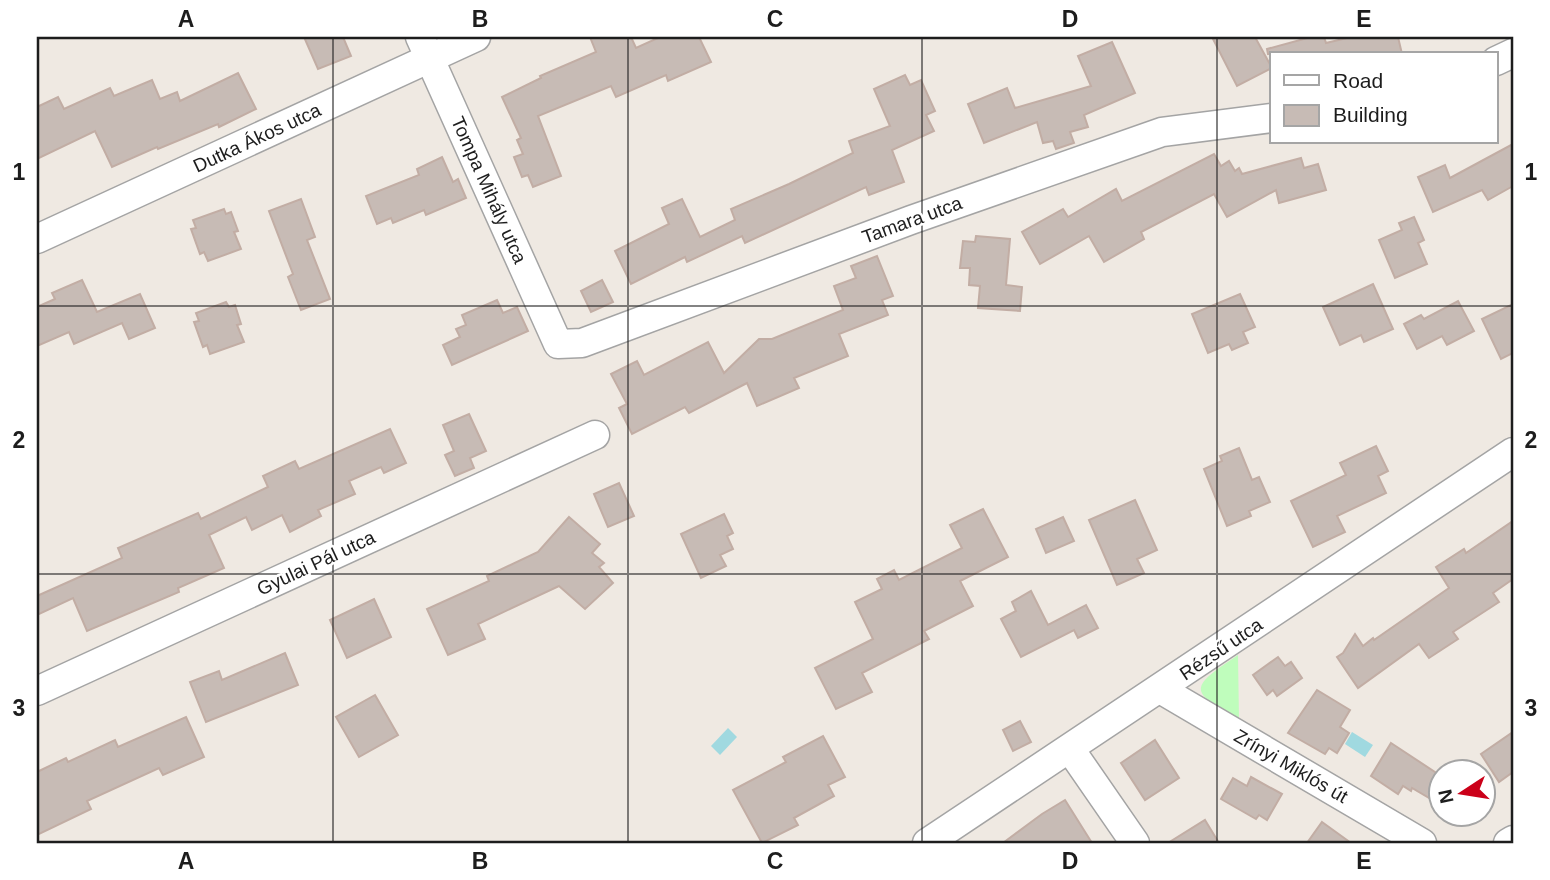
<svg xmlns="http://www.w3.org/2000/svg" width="1550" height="880" viewBox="0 0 1550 880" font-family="Arial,sans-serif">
  <rect width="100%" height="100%" fill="#efe9e2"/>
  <!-- park -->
  <path fill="#bffdbc" d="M1238,655L1239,720C1186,690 1191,687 1238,655Z"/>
  <!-- water -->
  <g fill="#a0d9e0">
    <path d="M728,728L737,737L720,755L711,746Z"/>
    <path d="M1352,732L1373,745L1365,757L1345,744Z"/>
  </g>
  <!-- building -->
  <g fill="#c7bbb5" stroke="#c2ada4" stroke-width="2">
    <path d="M304,37H343L351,56L318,69Z"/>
    <path d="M590,37H631L636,48L660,37H699L711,62L668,81L666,75L616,97L611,86L538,116L561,176L533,187L528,175L522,177L514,157L523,154L517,140L521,138L502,97L541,78L540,76L596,52Z"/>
    <path d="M1212,37H1255L1272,68L1237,86Z"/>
    <path d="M1311,37H1324L1326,43L1351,37H1398L1402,54H1268L1267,49Z"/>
    <path d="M1112,42L1135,93L1084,115L1088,127L1070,132L1074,143L1056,149L1053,141L1043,143L1037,122L984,143L968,104L1007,88L1015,108L1091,86L1078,56Z"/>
    <path d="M238,73L256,109L219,127L218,124L158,149L157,147L112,167L95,131L37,159V107L58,97L64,109L110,88L114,96L152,80L160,99L177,92L180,101Z"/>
    <path d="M905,75L910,85L921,80L935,111L926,115L934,131L892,150L904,182L869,195L866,187L745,243L742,236L687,262L685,257L631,284L615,251L669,224L662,208L682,199L700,237L735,220L731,209L789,184L853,153L849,141L890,126L874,89Z"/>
    <path d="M1513,144V186L1488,200L1482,190L1433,212L1418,177L1445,165L1450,178Z"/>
    <path d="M1214,154L1221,166L1229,161L1235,171L1239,168L1242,174L1301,158L1304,168L1318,164L1326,190L1279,203L1276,190L1227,217L1214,194L1141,232L1144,239L1104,262L1089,236L1040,264L1022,232L1063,209L1068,217L1116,189L1122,201Z"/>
    <path d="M442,157L453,182L458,179L466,198L426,215L424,210L393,223L391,218L377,224L366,196L419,175L417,169Z"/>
    <path d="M301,199L315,237L307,240L330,299L301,310L288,277L293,274L269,211Z"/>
    <path d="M224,209L226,214L231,212L238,231L234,232L241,249L208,261L204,252L200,254L191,229L196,228L193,220Z"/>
    <path d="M1414,217L1424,240L1418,243L1427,264L1395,278L1379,240L1402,230L1399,223Z"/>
    <path d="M976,236L1010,239L1006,285L1022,287L1020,311L978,308L980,286L969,285L970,268H960L963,241L975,242Z"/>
    <path d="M877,256L893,296L882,300L888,315L839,334L848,356L794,378L799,388L757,406L747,383L689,413L685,407L632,434L619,408L627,404L611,374L637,361L644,375L708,342L724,373L759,339H772L843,310L834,286L856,278L851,266Z"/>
    <path d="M82,280L97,312L140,294L155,328L129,339L122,323L74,344L69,332L37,346V307L55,299L52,293Z"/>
    <path d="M602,280L613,302L591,312L581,291Z"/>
    <path d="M1373,284L1393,329L1364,342L1361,335L1340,345L1323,307Z"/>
    <path d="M1240,294L1255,327L1243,332L1248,343L1232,350L1229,344L1208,353L1192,314Z"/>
    <path d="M497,300L503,313L517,307L528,331L452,365L443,345L460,337L456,329L466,325L462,315Z"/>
    <path d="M1458,301L1474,331L1447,345L1442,336L1417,349L1404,324L1421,315L1424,319Z"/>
    <path d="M226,302L229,307L235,305L241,324L237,325L244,342L210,354L207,345L203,347L194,322L199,321L196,313Z"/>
    <path d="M1513,304V353L1501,359L1482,319Z"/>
    <path d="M469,414L486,451L470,458L474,468L455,476L445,455L454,451L443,425Z"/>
    <path d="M390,429L406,463L384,473L381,467L349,481L355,494L318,510L321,516L290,532L282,515L252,530L246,517L209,535L224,568L178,588L179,592L87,631L73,598L37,615V596L122,558L118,548L198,513L201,519L268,487L263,476L295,461L299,469Z"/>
    <path d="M1376,446L1388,471L1378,476L1386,493L1337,516L1345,532L1313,547L1291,501L1346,475L1340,463Z"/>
    <path d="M1239,448L1252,480L1259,477L1270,502L1249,511L1251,516L1227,526L1204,469L1222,461L1220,456Z"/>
    <path d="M619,483L634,516L608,527L594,494Z"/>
    <path d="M1135,500L1157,550L1137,559L1144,573L1117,585L1089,520Z"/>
    <path d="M983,509L1008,557L960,581L973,606L924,631L929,639L862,673L872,692L836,709L815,668L873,639L855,602L882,589L877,579L894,570L899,580L962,548L950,525Z"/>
    <path d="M724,514L733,533L727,536L733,549L720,555L726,566L701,578L681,534Z"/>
    <path d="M569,517L600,544L592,553L604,563L599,567L613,583L585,609L559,586L478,624L485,639L448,655L427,609L489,581L487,576L538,552Z"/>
    <path d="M1063,517L1074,541L1046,553L1036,529Z"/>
    <path d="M1513,521V579L1493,593L1499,602L1453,632L1458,639L1429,658L1419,644L1358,688L1337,657L1343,653L1355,634L1363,646L1373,638L1374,640L1449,588L1436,567L1464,549L1466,553Z"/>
    <path d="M1031,591L1048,625L1086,605L1098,628L1078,638L1074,630L1021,657L1001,619L1016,611L1012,602Z"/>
    <path d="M374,599L391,637L347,658L330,620Z"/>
    <path d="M285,653L298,685L206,722L190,682L219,671L222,680Z"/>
    <path d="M1278,657L1285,666L1291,662L1302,678L1277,696L1273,690L1267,695L1253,675Z"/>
    <path d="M1317,690L1350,710L1340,727L1349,733L1337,753L1329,748L1325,754L1288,733Z"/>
    <path d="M375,695L398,735L359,757L336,717Z"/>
    <path d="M186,717L204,757L163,775L159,768L87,801L91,809L37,835V772L66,758L68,762L115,740L118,747Z"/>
    <path d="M1020,721L1031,742L1013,751L1003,730Z"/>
    <path d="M1513,732V772L1499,782L1481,754Z"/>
    <path d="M823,736L845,777L828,785L834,796L794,818L798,825L762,843L733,790L786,762L783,757Z"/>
    <path d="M1155,740L1179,778L1145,800L1121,763Z"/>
    <path d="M1391,743L1441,776V805L1412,788L1411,791L1403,786L1398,794L1371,776Z"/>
    <path d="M1251,777L1282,794L1267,820L1259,815L1256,819L1221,799L1233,778L1247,786Z"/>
    <path d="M1065,800L1092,843H1003L1042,814Z"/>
    <path d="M1205,820L1219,843H1168Z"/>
    <path d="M1322,822L1351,843H1307Z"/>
  </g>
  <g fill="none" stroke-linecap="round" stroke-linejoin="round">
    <defs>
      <g id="minor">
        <path d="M420,37L558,344L582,343L911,220L1162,132L1272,118"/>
        <path d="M1496,61L1513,53"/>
        <path d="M37,239L476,37"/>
        <path d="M1160,689L1422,843"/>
        <path d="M37,691L595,435"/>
        <path d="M1070,749L1135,843"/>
        <path d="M927,843L1513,452"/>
        <path d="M1508,843L1513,840"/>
      </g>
    </defs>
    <!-- minor casing -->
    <use href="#minor" stroke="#a4a4a4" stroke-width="31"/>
    <!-- minor -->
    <use href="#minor" stroke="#fff" stroke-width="28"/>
  </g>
  <!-- grid -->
  <path fill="none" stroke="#1d1d1d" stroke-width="2" stroke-opacity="0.55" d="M333,37V843M628,37V843M922,37V843M1217,37V843M37,306H1513M37,574H1513"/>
  <g text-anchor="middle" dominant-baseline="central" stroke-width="5" stroke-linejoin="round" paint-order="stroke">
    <!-- street labels -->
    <g font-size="19" fill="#1d1d1d" stroke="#fff">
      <text transform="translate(257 138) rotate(-25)">Dutka Ákos utca</text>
      <text transform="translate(489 190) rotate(66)">Tompa Mihály utca</text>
      <text transform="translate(912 220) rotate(-20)">Tamara utca</text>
      <text transform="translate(316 563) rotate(-25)">Gyulai Pál utca</text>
      <text transform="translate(1221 649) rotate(-34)">Rézsű utca</text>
      <text transform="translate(1291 766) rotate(30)">Zrínyi Miklós út</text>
    </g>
  </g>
  <!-- border -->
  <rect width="1550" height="880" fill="none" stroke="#ffffff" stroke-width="77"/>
  <!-- legend -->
  <rect x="1270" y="52" width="228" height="91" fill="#ffffff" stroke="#a5a5a5" stroke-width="2"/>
  <rect x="1284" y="75" width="35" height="10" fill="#ffffff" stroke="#a5a5a5" stroke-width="2"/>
  <text x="1333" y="88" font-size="21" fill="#1d1d1d">Road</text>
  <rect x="1284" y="105" width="35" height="21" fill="#c7bbb5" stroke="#a5a5a5" stroke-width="2"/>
  <text x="1333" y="122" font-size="21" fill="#1d1d1d">Building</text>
  <!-- north arrow -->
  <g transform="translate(1462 793) rotate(258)"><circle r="33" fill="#ffffff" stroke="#a5a5a5" stroke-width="2"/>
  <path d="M0-5L12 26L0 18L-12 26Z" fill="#cb0019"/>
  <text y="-10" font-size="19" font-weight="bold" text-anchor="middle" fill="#1d1d1d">N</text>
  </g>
  <rect x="38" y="38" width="1474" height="804" fill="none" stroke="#1d1d1d" stroke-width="2.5"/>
  <g font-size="23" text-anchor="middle" font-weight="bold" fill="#1d1d1d">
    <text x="186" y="27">A</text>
    <text x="480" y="27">B</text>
    <text x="775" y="27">C</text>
    <text x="1070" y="27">D</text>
    <text x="1364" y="27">E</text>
    <text x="19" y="180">1</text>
    <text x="1531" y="180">1</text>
    <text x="19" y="448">2</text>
    <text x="1531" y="448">2</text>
    <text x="19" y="716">3</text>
    <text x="1531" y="716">3</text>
    <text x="186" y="869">A</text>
    <text x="480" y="869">B</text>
    <text x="775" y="869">C</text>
    <text x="1070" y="869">D</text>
    <text x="1364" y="869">E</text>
  </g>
</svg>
